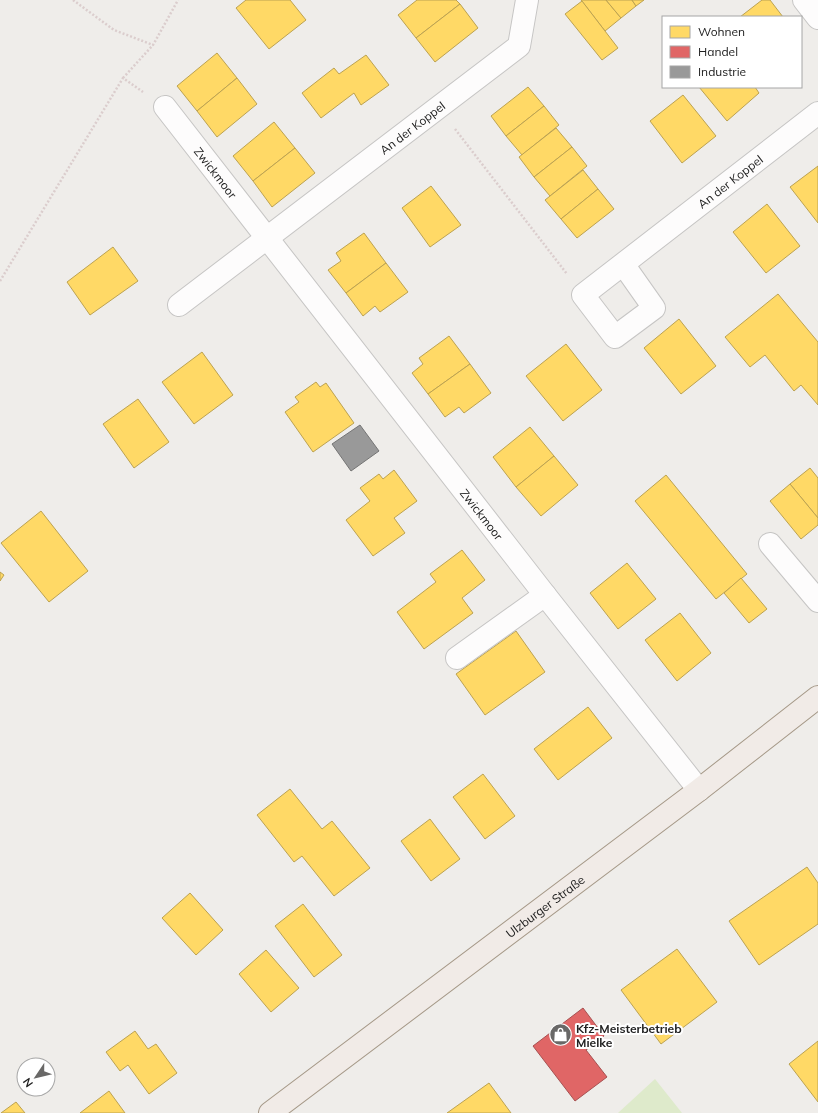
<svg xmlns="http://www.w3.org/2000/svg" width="818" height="1113" viewBox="0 0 818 1113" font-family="Mulish,sans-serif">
  <rect width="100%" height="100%" fill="#efedea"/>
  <!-- grass -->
  <path fill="#deeacb" d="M655,1079L682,1113H618Z"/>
  <!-- homes -->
  <g fill="#ffd966" stroke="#bca251">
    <path d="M246,0H290L306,20L269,49L236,8Z"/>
    <path d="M417,0H456L460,4L416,38L398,15Z"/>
    <path d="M581,0H606L621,18L605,31Z"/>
    <path d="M606,0H632L636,6L621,18Z"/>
    <path d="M632,0H644L636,6Z"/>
    <path d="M762,0H770L783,17H740Z"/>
    <path d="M582,1L618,48L602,60L565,14Z"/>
    <path d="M460,4L478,28L435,62L416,38Z"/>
    <path d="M217,53L237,78L197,111L177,86Z"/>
    <path d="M366,55L389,85L361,105L354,93L321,118L302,93L334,68L339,74Z"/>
    <path d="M237,78L257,104L217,137L197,111Z"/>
    <path d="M528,87L544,106L506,136L491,116Z"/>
    <path d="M699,87H755L759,93L727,121Z"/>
    <path d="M683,95L716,136L682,163L650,121Z"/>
    <path d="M544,106L559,125L522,155L506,136Z"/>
    <path d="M274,122L295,148L253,181L233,156Z"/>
    <path d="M556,128L572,147L534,177L519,157Z"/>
    <path d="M572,147L587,166L550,196L534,177Z"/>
    <path d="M295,148L315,173L272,207L253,181Z"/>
    <path d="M818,166V223L790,187Z"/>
    <path d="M583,170L598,189L561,219L545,200Z"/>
    <path d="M431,186L461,225L430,247L402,208Z"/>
    <path d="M598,189L614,209L577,238L561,219Z"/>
    <path d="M767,204L800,246L766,273L733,232Z"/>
    <path d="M364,233L386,263L346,293L328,270L341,261L336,253Z"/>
    <path d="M113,247L138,281L90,315L67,282Z"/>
    <path d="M386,263L408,292L380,312L375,306L363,316L346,293Z"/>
    <path d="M778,294L818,342V405L801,385L794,391L765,355L750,367L725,337Z"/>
    <path d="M679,319L716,366L681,394L644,348Z"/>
    <path d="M449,336L470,364L428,394L412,373L423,364L419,358Z"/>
    <path d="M566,344L602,390L563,421L526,376Z"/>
    <path d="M202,352L233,395L194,424L162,382Z"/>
    <path d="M470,364L491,393L464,413L459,407L445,417L428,394Z"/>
    <path d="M316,382L320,387L326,383L354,423L313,452L285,412L299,402L295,397Z"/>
    <path d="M138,399L169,442L134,468L103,424Z"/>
    <path d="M530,427L554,456L516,487L493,457Z"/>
    <path d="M554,456L578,485L541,516L516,487Z"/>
    <path d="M810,468L818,478V518L790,484Z"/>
    <path d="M394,470L417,501L394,518L405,533L373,556L346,520L370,501L360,488L379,474L383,479Z"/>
    <path d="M666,475L747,574L716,599L635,501Z"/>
    <path d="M790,484L818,518V525L801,539L770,501Z"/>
    <path d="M41,511L88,571L49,602L1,543Z"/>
    <path d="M462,550L485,580L462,598L473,613L424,649L397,612L436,582L430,574Z"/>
    <path d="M627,563L656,599L618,629L590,593Z"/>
    <path d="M0,572L4,575L0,581Z"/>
    <path d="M741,578L767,609L749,623L724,593Z"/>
    <path d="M680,613L711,653L677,681L645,640Z"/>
    <path d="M516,631L545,672L485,715L456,674Z"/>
    <path d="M588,707L612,738L558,780L534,749Z"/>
    <path d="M483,774L515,816L485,839L453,797Z"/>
    <path d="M290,789L322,829L332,821L370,868L334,896L302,856L294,862L257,815Z"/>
    <path d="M430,819L460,859L431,881L401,841Z"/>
    <path d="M807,867L818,883V924L759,965L729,921Z"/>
    <path d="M190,893L223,930L196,955L162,918Z"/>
    <path d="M303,904L342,955L314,977L275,926Z"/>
    <path d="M677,949L717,1002L661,1044L621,990Z"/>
    <path d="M266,950L299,988L271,1012L239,974Z"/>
    <path d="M135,1031L148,1049L156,1044L177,1073L149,1094L128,1065L120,1071L106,1052Z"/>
    <path d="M818,1041V1102L789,1064Z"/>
    <path d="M489,1083L511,1113H447Z"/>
    <path d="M109,1091L125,1113H80Z"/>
    <path d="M16,1102L25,1113H1Z"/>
  </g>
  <!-- shops -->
  <path fill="#e06666" stroke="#a75151" d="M583,1008L604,1036L586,1050L607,1077L575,1101L533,1046Z"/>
  <!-- industry -->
  <path fill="#999" stroke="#757575" d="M360,425L379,451L351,471L332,444Z"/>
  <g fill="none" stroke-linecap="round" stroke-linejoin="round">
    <defs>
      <g id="minor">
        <path d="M804,0L818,18"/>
        <path id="s1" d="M165,107L545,595L699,790"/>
        <path id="s2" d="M623,264L654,308L615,337L583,295L818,113"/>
        <path id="s3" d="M179,305L519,46L527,0"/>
        <path d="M770,544L818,601"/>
        <path d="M457,658L545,595"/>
      </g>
      <g id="major">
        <path id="s4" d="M270,1113L699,790L818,697"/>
      </g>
    </defs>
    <!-- minor casing -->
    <use href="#minor" stroke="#c6c5c4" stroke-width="24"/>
    <!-- major casing -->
    <use href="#major" stroke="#a59887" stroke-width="24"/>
    <!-- path -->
    <g stroke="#dbcdcd" stroke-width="2.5" stroke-dasharray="2 2" stroke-linecap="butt">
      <path d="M73,0L114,30L153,45"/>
      <path d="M123,78L153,45L178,0"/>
      <path d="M455,129L567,274"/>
      <path d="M0,281L123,78L143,92"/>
    </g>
    <!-- minor -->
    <use href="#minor" stroke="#fdfcfc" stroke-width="22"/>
    <!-- major -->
    <use href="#major" stroke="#f1ebe7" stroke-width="22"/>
  </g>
  <!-- icons -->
  <defs>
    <symbol id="shop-disc" viewBox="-11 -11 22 22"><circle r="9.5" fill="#696867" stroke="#fff"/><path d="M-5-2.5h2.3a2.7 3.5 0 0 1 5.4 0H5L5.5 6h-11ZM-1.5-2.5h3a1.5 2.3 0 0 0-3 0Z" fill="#fff"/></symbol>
  </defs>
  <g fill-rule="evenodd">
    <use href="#shop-disc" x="548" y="1022" width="25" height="25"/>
  </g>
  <g text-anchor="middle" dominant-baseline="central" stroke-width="4" stroke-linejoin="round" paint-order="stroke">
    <!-- street labels -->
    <g font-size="12" fill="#212121" stroke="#fff">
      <text stroke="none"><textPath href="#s3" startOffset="293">An der Koppel</textPath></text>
      <text stroke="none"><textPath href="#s1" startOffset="83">Zwickmoor</textPath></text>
      <text stroke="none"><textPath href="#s2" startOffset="341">An der Koppel</textPath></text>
      <text stroke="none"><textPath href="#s1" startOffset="516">Zwickmoor</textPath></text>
      <text stroke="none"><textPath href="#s4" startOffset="344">Ulzburger Straße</textPath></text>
    </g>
    <!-- poi labels -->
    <g font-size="12" font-weight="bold" fill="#212121" stroke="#fff" text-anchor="start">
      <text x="576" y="1028">Kfz-Meisterbetrieb<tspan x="576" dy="14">Mielke</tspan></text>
    </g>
  </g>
  <!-- legend -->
  <rect x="662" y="16" width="140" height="72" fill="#ffffff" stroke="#a6a6a6"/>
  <rect x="670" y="26" width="20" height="12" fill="#ffd966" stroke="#a6a6a6"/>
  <text x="698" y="36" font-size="12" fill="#212121">Wohnen</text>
  <rect x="670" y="46" width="20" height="12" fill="#e06666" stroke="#a6a6a6"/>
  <text x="698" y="56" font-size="12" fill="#212121">Handel</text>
  <rect x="670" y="66" width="20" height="12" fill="#999999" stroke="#a6a6a6"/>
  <text x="698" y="76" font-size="12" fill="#212121">Industrie</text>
  <!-- north arrow -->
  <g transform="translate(36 1077) rotate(235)"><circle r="19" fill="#ffffff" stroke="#a6a6a6"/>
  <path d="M0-3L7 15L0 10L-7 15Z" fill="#696867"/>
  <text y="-6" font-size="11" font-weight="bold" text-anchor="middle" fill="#212121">N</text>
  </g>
</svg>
